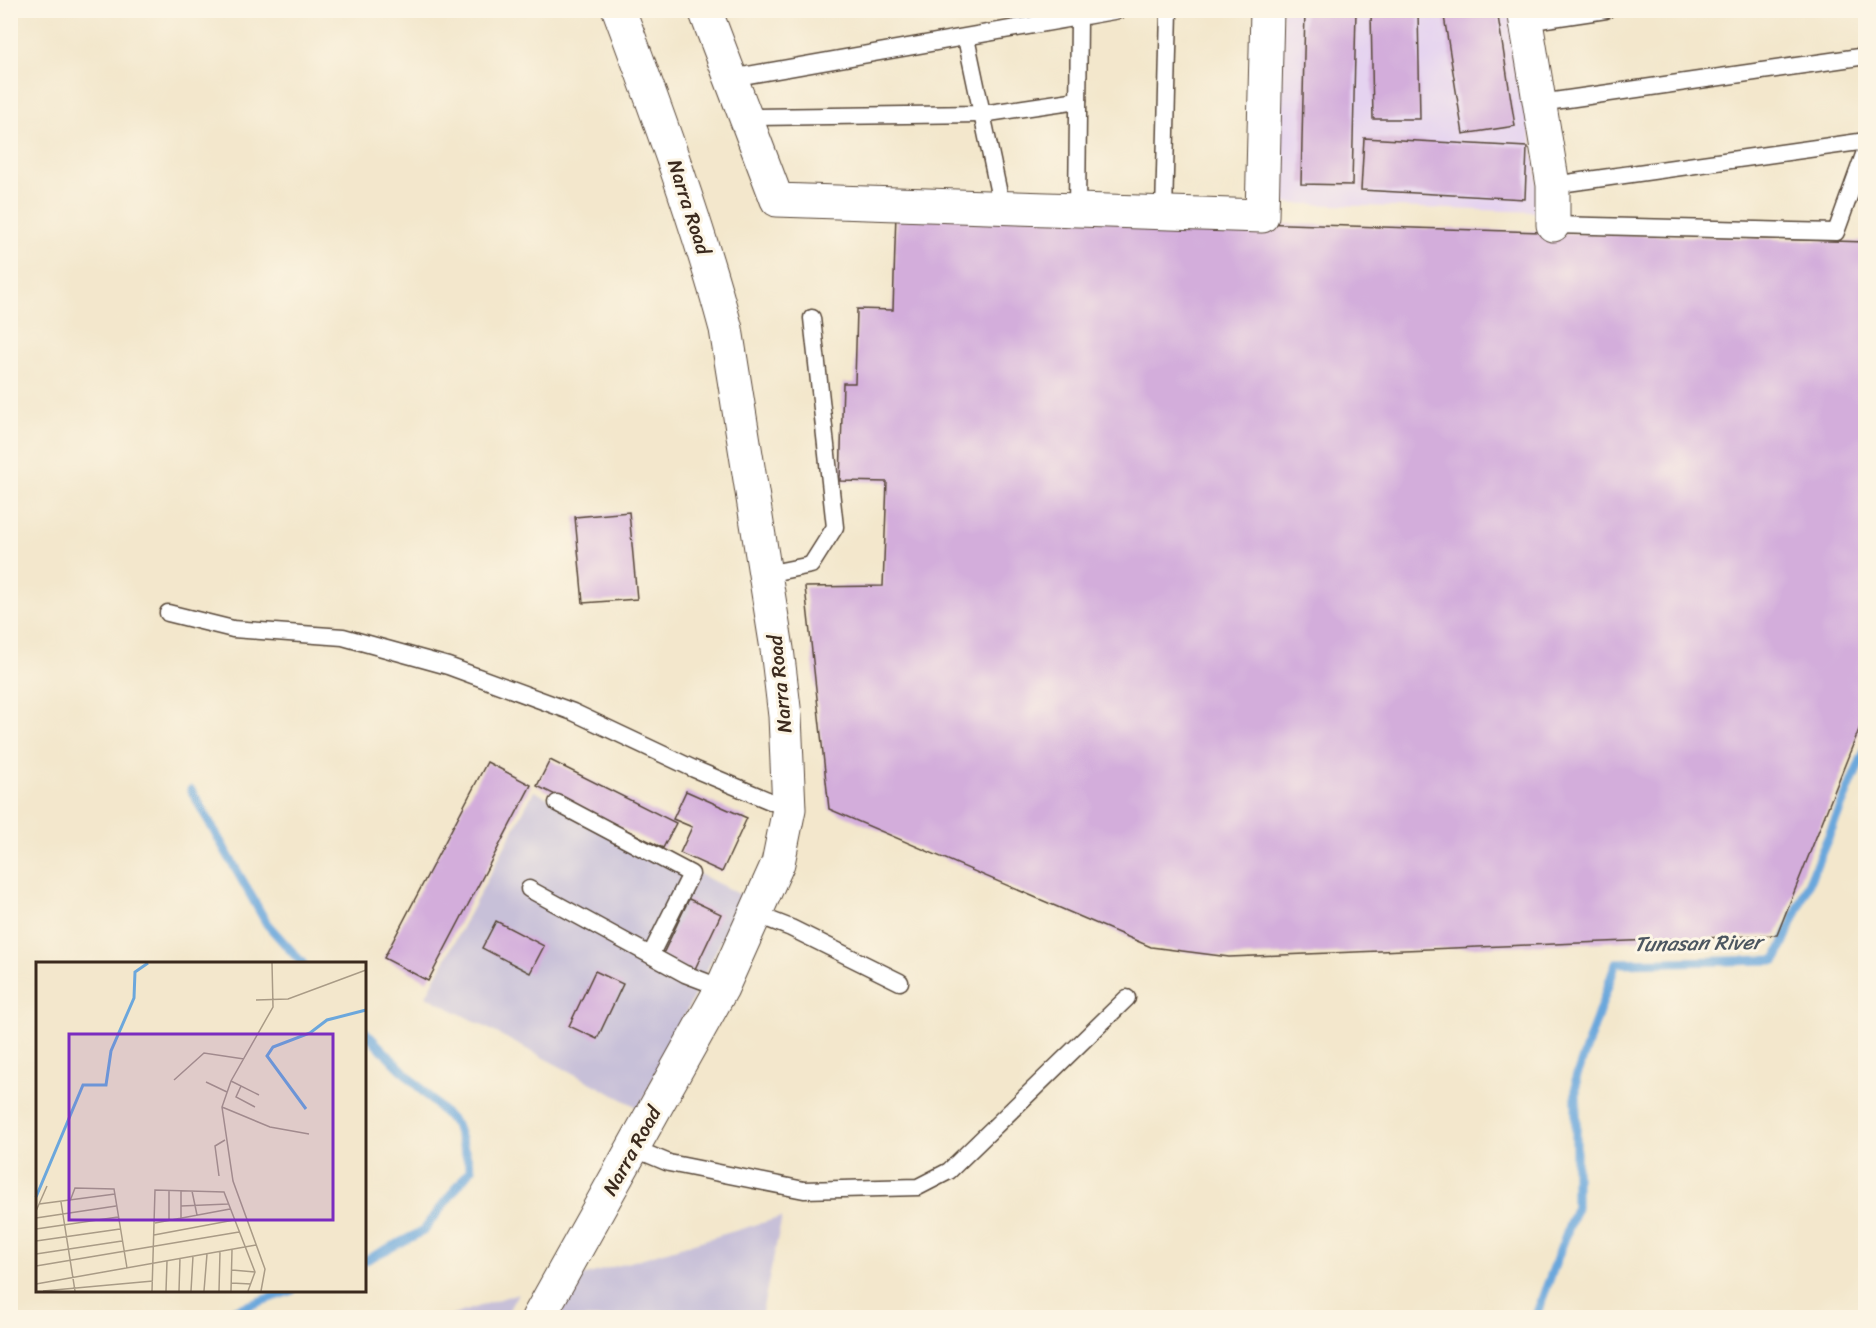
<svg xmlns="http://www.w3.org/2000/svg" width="1876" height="1328" viewBox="0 0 1876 1328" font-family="Sriracha,sans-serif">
  <rect width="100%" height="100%" fill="#fcf5e5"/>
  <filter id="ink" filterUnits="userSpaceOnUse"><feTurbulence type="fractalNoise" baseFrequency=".0167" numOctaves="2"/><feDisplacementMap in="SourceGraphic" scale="12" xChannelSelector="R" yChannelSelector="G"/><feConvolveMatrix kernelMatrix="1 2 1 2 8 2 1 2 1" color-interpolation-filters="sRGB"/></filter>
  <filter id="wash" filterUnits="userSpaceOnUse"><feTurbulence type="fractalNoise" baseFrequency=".008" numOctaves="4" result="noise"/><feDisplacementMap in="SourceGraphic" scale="24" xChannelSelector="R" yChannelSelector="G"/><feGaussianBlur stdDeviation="1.35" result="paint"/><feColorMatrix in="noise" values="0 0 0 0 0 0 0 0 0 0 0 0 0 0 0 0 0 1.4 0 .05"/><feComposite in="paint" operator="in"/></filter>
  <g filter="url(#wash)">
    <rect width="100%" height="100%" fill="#f3e7cc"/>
    <!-- built -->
    <path fill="#e5d3f0" d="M1282,11H1510L1538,181V212L1277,203Z"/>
    <!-- industrial -->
    <g fill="#c7c0d8">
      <path d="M534,791L743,896L639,1108L426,996Z"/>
      <path d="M782,1217L761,1317L558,1318L579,1277Z"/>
      <path d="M518,1293L505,1317H447Z"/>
    </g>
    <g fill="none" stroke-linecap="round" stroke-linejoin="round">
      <!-- stream -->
      <g stroke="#6ba7dc" stroke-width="9">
        <path d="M191,790L267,924L303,964"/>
        <path d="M364,1031L456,1125L471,1169L423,1231L364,1261"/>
        <path d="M213,1318L292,1290"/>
        <path d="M1535,1318L1576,1208V1078L1616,963L1776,960L1866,748"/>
      </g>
    </g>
    <g id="blocks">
      <!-- building -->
      <g fill="#d3addb">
        <path d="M1305,10H1356L1352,185L1301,184Z"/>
        <path d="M1418,10L1420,119H1373L1371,11Z"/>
        <path d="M1443,10H1497L1515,126L1463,134Z"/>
        <path d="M1364,138L1527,147L1525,199L1361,190Z"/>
        <path d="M896,212L1866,242V712L1777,935L1229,957L1151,947L829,809L805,587L883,586L887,482L840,481L843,383H855L857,309L893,310Z"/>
        <path d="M629,512L637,599L583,603L575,517Z"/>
        <path d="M550,760L676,823L663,848L537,786Z"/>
        <path d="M487,762L531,785L428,981L384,958Z"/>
        <path d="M686,791L747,818L722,872L680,853L692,827L673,819Z"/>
        <path d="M689,899L721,914L694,971L662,956Z"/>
        <path d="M496,921L544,946L530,973L482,948Z"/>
        <path d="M595,971L623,984L597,1039L569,1026Z"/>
      </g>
    </g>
  </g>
  <g filter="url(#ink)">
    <use href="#blocks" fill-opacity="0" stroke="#574638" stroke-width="1.5"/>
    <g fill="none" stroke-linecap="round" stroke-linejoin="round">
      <defs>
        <g id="lane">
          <path d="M1526,22L1606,10"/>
          <path d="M966,38L1002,208"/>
          <path d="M731,78L1119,10"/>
          <path d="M1540,103L1866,56"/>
          <path d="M746,117L982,114L1078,100"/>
          <path d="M1553,185L1866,141"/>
          <path d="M1077,210L1079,18"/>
          <path d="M1164,213L1169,10"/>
          <path d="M1553,225L1836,232L1866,149"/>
          <path d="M766,574L811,565L835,527L812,318"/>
          <path d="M168,613L233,629L343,637L448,666L573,712L694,769L789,809"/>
          <path d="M557,803L691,874L651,954"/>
          <path d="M529,889L685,974L722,988"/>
          <path d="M755,914L791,928L900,982"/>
          <path d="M633,1148L669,1163L804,1190L918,1187L949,1171L1127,998"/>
        </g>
        <g id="street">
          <path d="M705,10L777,200L1262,216L1267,10"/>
          <path d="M1524,10L1553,185V225"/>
        </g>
        <path id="secondary" d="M538,1318L722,988L778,863L789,809L785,716L777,649L726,329C697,221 658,115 619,10"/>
      </defs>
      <!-- lane casing -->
      <use href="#lane" stroke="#574638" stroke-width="19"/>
      <!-- street casing -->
      <use href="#street" stroke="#574638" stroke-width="35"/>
      <!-- secondary casing -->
      <use href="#secondary" stroke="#574638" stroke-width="35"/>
      <!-- lane -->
      <use href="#lane" stroke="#fff" stroke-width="16"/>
      <!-- street -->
      <use href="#street" stroke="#fff" stroke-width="33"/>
      <!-- secondary -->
      <use href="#secondary" stroke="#fff" stroke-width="33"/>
    </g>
  </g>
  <g text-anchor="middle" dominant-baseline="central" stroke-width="6" stroke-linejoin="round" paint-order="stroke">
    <!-- street labels -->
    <g font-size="20" fill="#3b2a1e" stroke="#fcf5e5">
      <text transform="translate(689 207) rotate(72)">Narra Road</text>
      <text transform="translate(780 684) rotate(-96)">Narra Road</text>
      <text transform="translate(632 1151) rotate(-61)">Narra Road</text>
    </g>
    <!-- water labels -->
    <g font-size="21" font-style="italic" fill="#4c5660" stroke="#fcf5e5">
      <text transform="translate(1698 943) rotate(-1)">Tunasan River</text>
    </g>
  </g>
  <!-- overview -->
  <g transform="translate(36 962)">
    <rect width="330" height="330" fill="#f3e7cc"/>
    <path fill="none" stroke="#6ba7dc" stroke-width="3" d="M270,147L231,94L237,85L274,71L291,58L330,48M0,235L47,123H70L75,89L98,36L99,10L112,1"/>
    <path fill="none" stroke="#a99b86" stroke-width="1.5" d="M220,38L252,37L330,8M138,118L168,91L208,97M195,119L223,133M170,120L191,130M205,124L200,135L219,145M186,145L234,165L273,172M183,214L179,184L189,178M156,229L161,253M34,239L39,226L78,227L91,306M25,240L39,329M3,242L79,232M145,244L192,242M0,249L11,224M0,256L80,244M145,256V229M133,258V228M119,261L194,247M0,267L82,255M118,273L198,258M0,279L84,267M0,292L86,279M0,304L203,270M196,308L219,310M195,321L215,322M0,322L220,283M7,329L117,319M116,329L119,228L188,230L219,310L212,329M130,329L131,299M143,329L144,296M155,329L157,294M168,329L171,292M183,329L184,290M195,329L196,288M225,329L229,307L197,219L186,145L195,119L237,45L236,1"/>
    <path fill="#7b2cbf" fill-opacity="0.15" stroke="#7b2cbf" stroke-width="3" d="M33,72H297V258H33Z"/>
    <rect width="330" height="330" fill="none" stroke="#3b2a1e" stroke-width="3"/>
  </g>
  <!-- margin -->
  <rect width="1876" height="1328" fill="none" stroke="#fcf5e5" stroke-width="36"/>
</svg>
